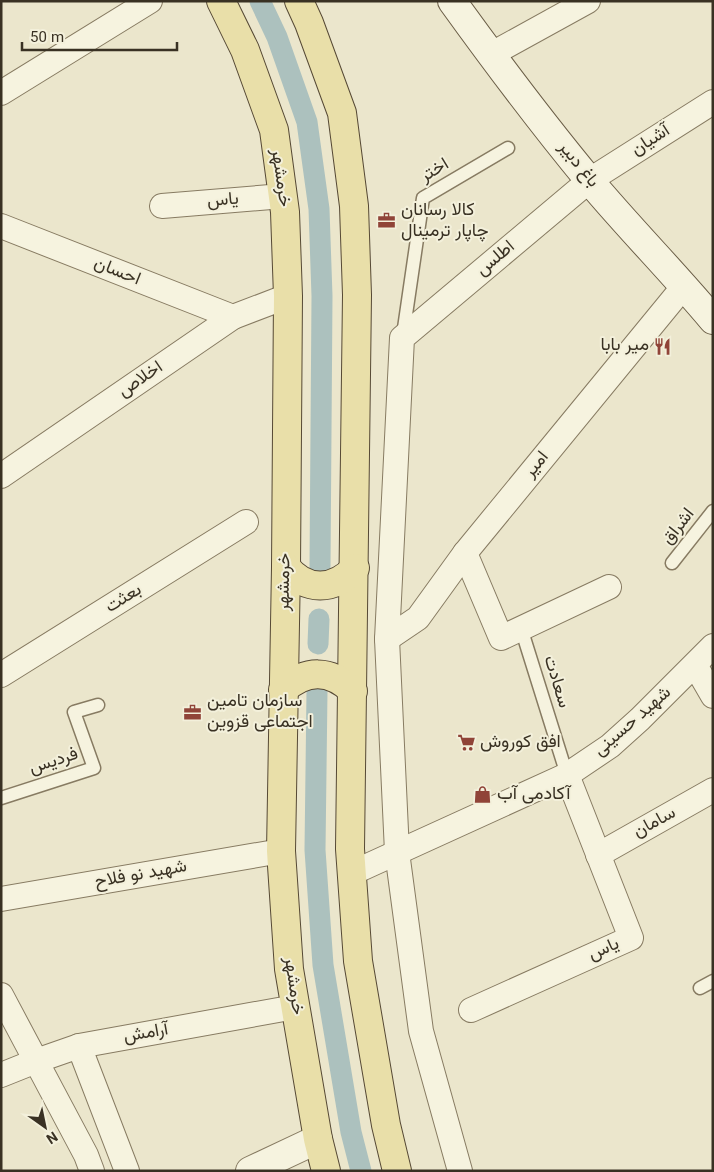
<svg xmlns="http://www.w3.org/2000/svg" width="714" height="1172" viewBox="0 0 714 1172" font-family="Georgia,Vazirmatn,serif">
  <rect width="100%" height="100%" fill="#ebe6cc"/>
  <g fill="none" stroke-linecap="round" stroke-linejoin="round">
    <!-- canal -->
    <g stroke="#acc1be" stroke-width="21">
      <path d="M260,1L277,37L307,122L319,209L322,296L320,567"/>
      <path d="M318,644L319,619"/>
      <path d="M317,691L315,850L323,965L351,1132L361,1171"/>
    </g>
    <defs>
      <g id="service">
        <path d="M403,335L423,198L508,148"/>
        <path d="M672,563L713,511"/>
        <path d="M521,628L567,775"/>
        <path d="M1,798L94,768L74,712L98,705"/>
        <path d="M700,988L713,981"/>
      </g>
      <g id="minor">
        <path d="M490,55L588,1"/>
        <path d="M1,93L150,1"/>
        <path d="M162,206L283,196"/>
        <path d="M1,226L233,317"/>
        <path d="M1,476L233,317L288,296"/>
        <path d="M465,553L501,638L609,587"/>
        <path d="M387,639L418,618L465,553L684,286"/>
        <path d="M695,665L713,696"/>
        <path d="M1,675L246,522"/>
        <path d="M598,855L713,790"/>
        <path d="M352,873L567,775L610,746L640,719L713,646"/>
        <path d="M1,899L281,851"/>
        <path d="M1,995L86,1155L92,1171"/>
        <path d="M471,1010L631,938L567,775"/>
        <path d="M79,1046L127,1171"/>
        <path d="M1,1075L36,1061L79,1046L295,1007"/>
        <path d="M460,1171L421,1031L397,852L387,639L402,338L590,180L713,102"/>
      </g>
      <path id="tertiary" d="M250,1171L318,1139"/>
      <path id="secondary" d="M452,1C496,62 541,122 589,180C629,228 673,272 713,320"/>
      <g id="primary">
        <path d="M221,1L245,50L274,130L285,212L288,296L286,567L281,851L289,969L318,1139L326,1171"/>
        <path d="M299,1L309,23L342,113L354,206L357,295L350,849L358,961L386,1125L397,1171"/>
        <path d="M286,567C306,592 334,591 355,568"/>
        <path d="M283,690C306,669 330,669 353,691"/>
      </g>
    </defs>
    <!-- service casing -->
    <use href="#service" stroke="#877b62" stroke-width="15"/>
    <!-- minor casing -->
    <use href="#minor" stroke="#877b62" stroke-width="26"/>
    <!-- tertiary casing -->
    <use href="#tertiary" stroke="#877b62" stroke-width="30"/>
    <!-- secondary casing -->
    <use href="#secondary" stroke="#695c45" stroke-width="30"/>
    <!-- primary casing -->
    <use href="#primary" stroke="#564935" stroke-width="30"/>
    <!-- service -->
    <use href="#service" stroke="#f6f3df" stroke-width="12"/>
    <!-- minor -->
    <use href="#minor" stroke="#f6f3df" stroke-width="24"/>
    <!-- tertiary -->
    <use href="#tertiary" stroke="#f6f3df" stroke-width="28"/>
    <!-- secondary -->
    <use href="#secondary" stroke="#f6f3df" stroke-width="28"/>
    <!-- primary -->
    <use href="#primary" stroke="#e9dfa9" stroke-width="28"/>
  </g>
  <!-- icons -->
  <defs>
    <symbol id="office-bare" viewBox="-9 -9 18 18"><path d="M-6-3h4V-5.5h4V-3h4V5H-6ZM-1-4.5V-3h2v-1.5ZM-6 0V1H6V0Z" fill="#904438" stroke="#f3f0db" stroke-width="2.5" paint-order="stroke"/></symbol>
    <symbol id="restaurant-bare" viewBox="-9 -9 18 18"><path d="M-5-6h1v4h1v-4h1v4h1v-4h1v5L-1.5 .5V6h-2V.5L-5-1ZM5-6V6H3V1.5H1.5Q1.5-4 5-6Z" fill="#904438" stroke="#f3f0db" stroke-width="2.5" paint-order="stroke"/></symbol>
    <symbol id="supermarket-bare" viewBox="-9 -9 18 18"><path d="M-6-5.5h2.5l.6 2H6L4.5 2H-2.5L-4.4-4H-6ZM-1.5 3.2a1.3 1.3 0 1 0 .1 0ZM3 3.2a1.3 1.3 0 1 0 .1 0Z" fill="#904438" stroke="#f3f0db" stroke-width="2.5" paint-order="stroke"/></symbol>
    <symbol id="shop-bare" viewBox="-9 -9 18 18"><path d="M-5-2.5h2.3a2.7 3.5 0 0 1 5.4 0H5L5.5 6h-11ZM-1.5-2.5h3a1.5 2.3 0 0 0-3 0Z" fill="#904438" stroke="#f3f0db" stroke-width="2.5" paint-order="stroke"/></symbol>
  </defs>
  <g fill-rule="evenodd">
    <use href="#office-bare" x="374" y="208" width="25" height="25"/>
    <use href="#restaurant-bare" x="650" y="334" width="25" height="25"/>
    <use href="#office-bare" x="180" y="700" width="25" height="25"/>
    <use href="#supermarket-bare" x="454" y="730" width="25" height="25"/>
    <use href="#shop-bare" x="470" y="782" width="25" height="25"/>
  </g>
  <g text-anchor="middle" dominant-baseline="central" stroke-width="4" stroke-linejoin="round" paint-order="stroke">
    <!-- street labels -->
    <g font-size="18" fill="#393123" stroke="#f3f0db">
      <text transform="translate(651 141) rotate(-33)">آشیان</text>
      <text transform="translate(578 165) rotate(51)">باغ دبیر</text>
      <text transform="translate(435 171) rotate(-31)">اختر</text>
      <text transform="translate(280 178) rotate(82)">خرمشهر</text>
      <text transform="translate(223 201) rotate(-5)">یاس</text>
      <text transform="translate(496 259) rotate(-40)">اطلس</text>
      <text transform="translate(117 272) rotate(22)">احسان</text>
      <text transform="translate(141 380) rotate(-34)">اخلاص</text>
      <text transform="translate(537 465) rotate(-51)">امیر</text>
      <text transform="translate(679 527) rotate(-52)">اشراق</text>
      <text transform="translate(285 582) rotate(-89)">خرمشهر</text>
      <text transform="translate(124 599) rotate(-32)">بعثت</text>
      <text transform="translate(556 682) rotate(73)">سعادت</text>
      <text transform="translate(633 722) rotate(-41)">شهید حسینی</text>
      <text transform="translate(54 762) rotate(-18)">فردیس</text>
      <text transform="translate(655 823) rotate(-29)">سامان</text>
      <text transform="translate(141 875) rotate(-10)">شهید نو فلاح</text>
      <text transform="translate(604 950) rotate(-24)">یاس</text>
      <text transform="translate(293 986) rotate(82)">خرمشهر</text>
      <text transform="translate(146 1034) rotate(-10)">آرامش</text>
    </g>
    <!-- poi labels -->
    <g font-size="18" fill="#393123" stroke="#f3f0db" text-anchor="start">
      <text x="401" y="211">کالا رسانان<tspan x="401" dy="21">چاپار ترمینال</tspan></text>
      <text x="649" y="346" text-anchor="end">میر بابا</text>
      <text x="207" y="702">سازمان تامین<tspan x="207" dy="21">اجتماعی قزوین</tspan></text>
      <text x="480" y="743">افق کوروش</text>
      <text x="497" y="795">آکادمی آب</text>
    </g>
  </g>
  <!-- border -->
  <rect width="714" height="1172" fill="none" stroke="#393123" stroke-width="5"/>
  <!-- north arrow -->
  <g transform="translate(45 1127) rotate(147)" stroke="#f3f0db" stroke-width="4" paint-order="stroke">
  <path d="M0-4L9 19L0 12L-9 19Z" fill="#393123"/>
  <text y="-8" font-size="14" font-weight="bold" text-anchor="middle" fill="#393123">N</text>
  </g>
  <!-- scale -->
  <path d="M22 42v8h155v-8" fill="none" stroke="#393123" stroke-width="2.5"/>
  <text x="30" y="42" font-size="15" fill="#393123" stroke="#f3f0db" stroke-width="4" paint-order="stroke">50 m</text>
</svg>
